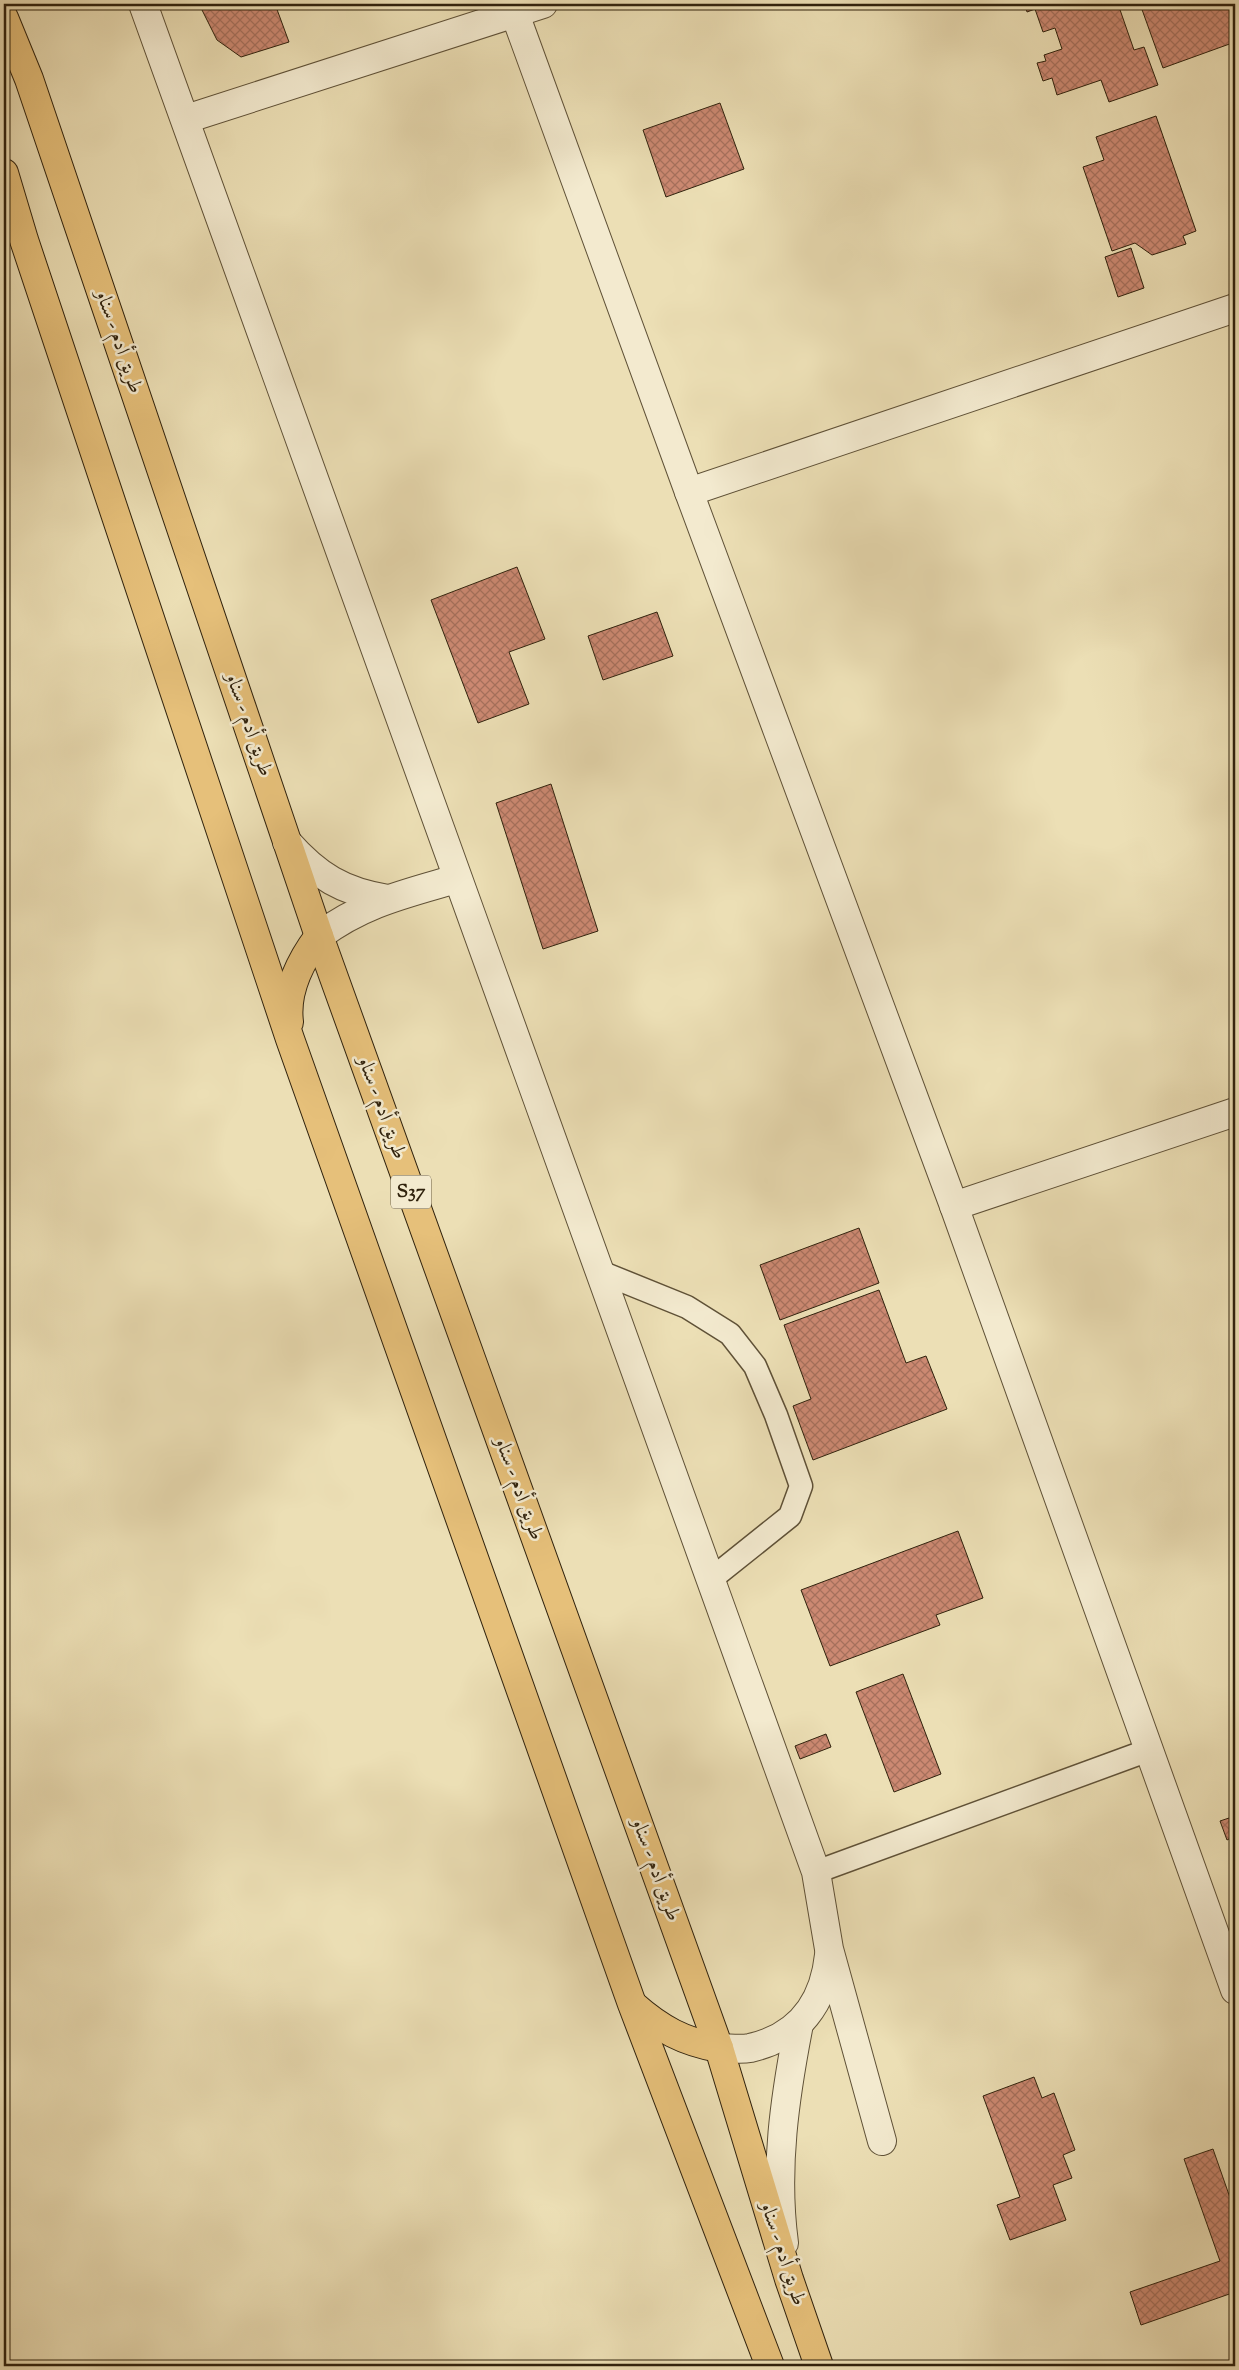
<svg xmlns="http://www.w3.org/2000/svg" width="1239" height="2370" viewBox="0 0 1239 2370" font-family="'Sorts Mill Goudy',Amiri,serif">
  <defs>
    <pattern id="building-cross-hatch" width="8" height="8" patternUnits="userSpaceOnUse" patternTransform="scale(1.25)"><rect width="8" height="8" fill="#cc8972"/><path d="M0 0l8 8M0 8l8-8" fill="none" stroke="#a6705c"/></pattern>
  </defs>
  <rect width="100%" height="100%" fill="#ecdfb5"/>
  <filter id="stains"><feTurbulence type="fractalNoise" baseFrequency=".004" numOctaves="4"/><feColorMatrix values="0 0 0 0 .2 0 0 0 0 .09 0 0 0 0 .02 0 0 0 .5 -.17"/></filter>
  <radialGradient id="worn" r=".72"><stop offset=".6" stop-color="#630" stop-opacity="0"/><stop offset="1" stop-color="#630" stop-opacity=".3"/></radialGradient>
  <!-- building -->
  <g fill="url(#building-cross-hatch)" stroke="#30220d">
    <path d="M199,4H275L289,42L241,57L217,40Z"/>
    <path d="M1025,4H1118L1134,50L1144,47L1158,85L1109,102L1101,80L1057,95L1052,78L1043,81L1037,63L1046,61L1044,55L1062,49L1055,28L1043,32L1035,9L1027,12Z"/>
    <path d="M1140,4H1235V42L1163,68Z"/>
    <path d="M720,103L744,169L666,197L643,130Z"/>
    <path d="M1156,116L1196,231L1183,236L1186,244L1152,255L1135,243L1112,251L1083,167L1104,160L1096,137Z"/>
    <path d="M1131,248L1144,288L1118,297L1105,257Z"/>
    <path d="M517,567L545,639L509,652L529,704L478,723L431,600Z"/>
    <path d="M657,612L673,656L603,680L588,636Z"/>
    <path d="M551,784L598,931L543,949L496,803Z"/>
    <path d="M859,1228L879,1283L780,1320L760,1265Z"/>
    <path d="M879,1290L906,1363L926,1356L947,1409L813,1460L793,1406L811,1399L784,1325Z"/>
    <path d="M958,1531L983,1598L936,1615L940,1625L830,1666L801,1590Z"/>
    <path d="M903,1674L941,1774L894,1792L856,1692Z"/>
    <path d="M826,1734L831,1747L800,1759L795,1746Z"/>
    <path d="M1235,1816V1836L1227,1840L1220,1821Z"/>
    <path d="M1034,2077L1042,2098L1054,2093L1075,2150L1063,2155L1072,2178L1053,2185L1066,2220L1010,2240L997,2205L1020,2197L983,2096Z"/>
    <path d="M1213,2149L1235,2212V2292L1141,2325L1130,2292L1220,2261L1184,2159Z"/>
  </g>
  <g fill="none" stroke-linecap="round" stroke-linejoin="round">
    <defs>
      <g id="service">
        <path d="M598,1271L687,1307L730,1334L755,1366L776,1415L801,1486L790,1516L710,1580"/>
        <path d="M816,1872L1149,1750"/>
      </g>
      <g id="minor">
        <path d="M143,4L816,1872L829,1949L882,2141"/>
        <path d="M515,14L689,492L954,1206L1235,1990"/>
        <path d="M186,119L543,4"/>
        <path d="M689,492L1235,308"/>
        <path d="M287,842C317,876 343,892 388,899"/>
        <path d="M319,936C363,903 405,894 456,879"/>
        <path d="M954,1206L1235,1112"/>
        <path d="M719,2048C729,2048 740,2050 750,2048C799,2037 824,2003 829,1955"/>
        <path d="M784,2243C774,2169 785,2096 799,2024"/>
      </g>
      <g id="primary">
        <path d="M4,18L29,79L319,936L719,2048L789,2279L819,2366"/>
        <path d="M4,173L24,240L290,1039L632,2004L770,2366"/>
        <path d="M289,1022C285,990 301,960 319,936"/>
        <path d="M633,2005C660,2029 684,2042 719,2048"/>
      </g>
    </defs>
    <!-- service casing -->
    <use href="#service" stroke="#5f5137" stroke-width="25"/>
    <!-- minor casing -->
    <use href="#minor" stroke="#5f5137" stroke-width="30"/>
    <!-- primary casing -->
    <use href="#primary" stroke="#30220d" stroke-width="30"/>
    <!-- service -->
    <use href="#service" stroke="#f3eacf" stroke-width="22"/>
    <!-- minor -->
    <use href="#minor" stroke="#f3eacf" stroke-width="28"/>
    <!-- primary -->
    <use href="#primary" stroke="#e6c07a" stroke-width="28"/>
  </g>
  <g text-anchor="middle" dominant-baseline="central" stroke-width="5" stroke-linejoin="round" paint-order="stroke">
    <!-- shield labels -->
    <rect fill="#f3eacf" stroke="#6a5e47" stroke-width="1" x="391" y="1175.5" width="40" height="33" rx="4"/>
    <g font-size="19" font-weight="bold" fill="#30220d">
      <text x="411" y="1192">S37</text>
    </g>
    <!-- street labels -->
    <g font-size="20" fill="#30220d" stroke="#f3eacf">
      <text transform="translate(118 342) rotate(71)">طريق أدم - سناو</text>
      <text transform="translate(248 725) rotate(71)">طريق أدم - سناو</text>
      <text transform="translate(381 1108) rotate(70)">طريق أدم - سناو</text>
      <text transform="translate(518 1489) rotate(70)">طريق أدم - سناو</text>
      <text transform="translate(655 1870) rotate(70)">طريق أدم - سناو</text>
      <text transform="translate(782 2254) rotate(72)">طريق أدم - سناو</text>
    </g>
  </g>
  <!-- margin -->
  <rect width="1239" height="2370" fill="none" stroke="#ecdfb5" stroke-width="20"/>
  <rect x="5" y="5" width="1229" height="2360" fill="none" stroke="#30220d" stroke-width="2.5"/>
  <rect x="10" y="10" width="1219" height="2350" fill="none" stroke="#30220d"/>
  <rect width="100%" height="100%" filter="url(#stains)"/>
  <rect width="100%" height="100%" fill="url(#worn)"/>
</svg>
